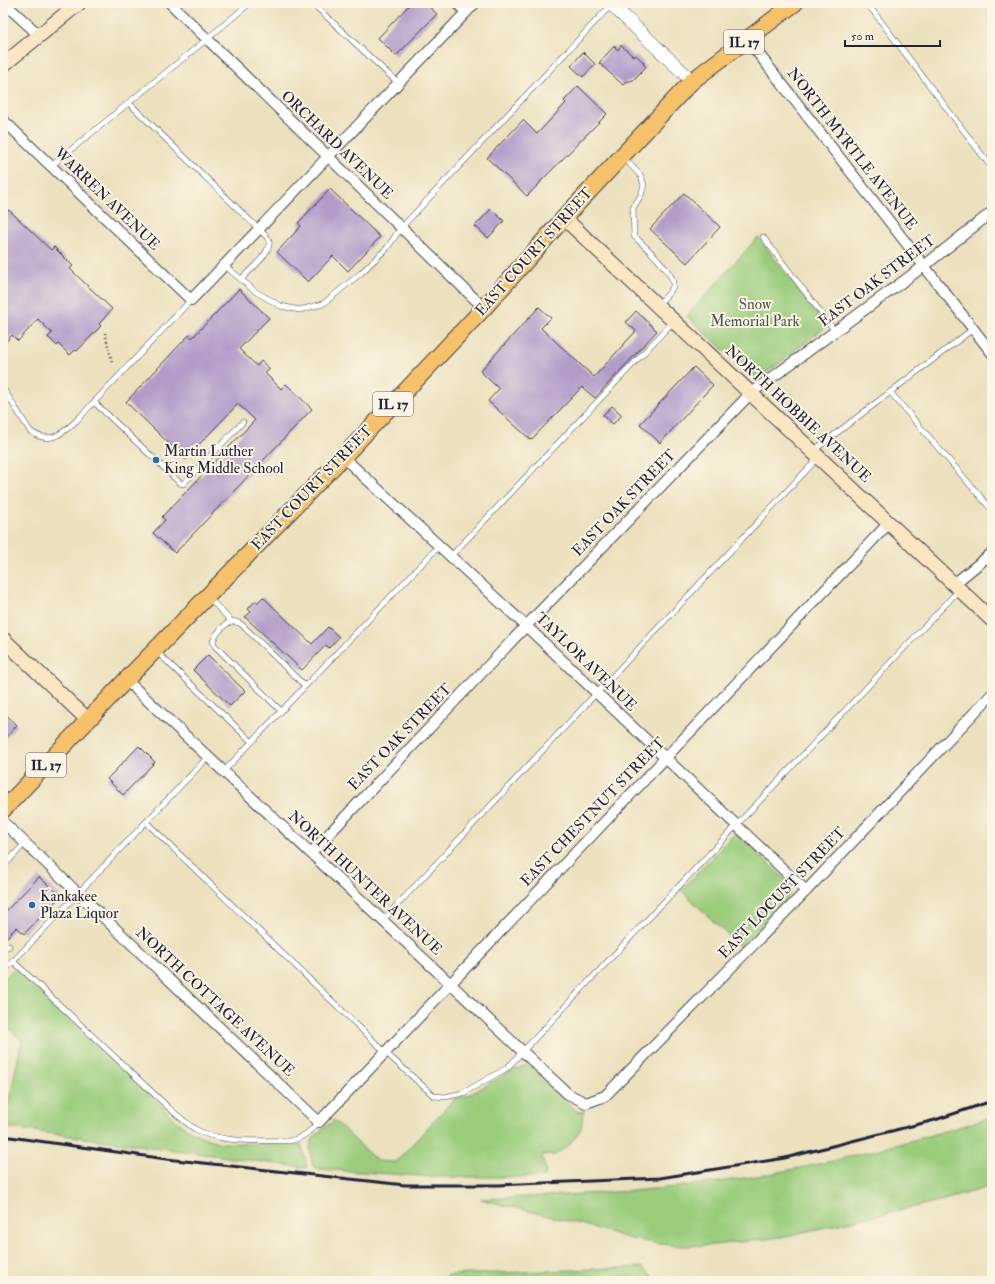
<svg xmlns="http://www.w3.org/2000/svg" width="995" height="1284" viewBox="0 0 995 1284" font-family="'IM FELL Double Pica',serif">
  <rect width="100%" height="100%" fill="#fcf5e5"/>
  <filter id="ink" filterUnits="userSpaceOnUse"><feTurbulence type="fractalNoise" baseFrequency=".025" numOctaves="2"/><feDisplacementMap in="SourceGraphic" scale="8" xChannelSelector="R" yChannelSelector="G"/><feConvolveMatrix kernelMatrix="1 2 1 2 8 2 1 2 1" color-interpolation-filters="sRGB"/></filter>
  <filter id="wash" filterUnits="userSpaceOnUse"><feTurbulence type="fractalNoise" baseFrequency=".012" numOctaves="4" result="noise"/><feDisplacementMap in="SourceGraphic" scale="16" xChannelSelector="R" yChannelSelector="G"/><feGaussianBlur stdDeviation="0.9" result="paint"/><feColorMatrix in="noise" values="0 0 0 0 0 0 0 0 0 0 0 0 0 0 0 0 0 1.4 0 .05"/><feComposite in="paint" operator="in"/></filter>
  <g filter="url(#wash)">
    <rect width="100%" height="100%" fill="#ebe1be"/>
    <!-- green -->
    <g fill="#9acc7c" stroke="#5e775c">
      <path d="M758,237L827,326L759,379L754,378L687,316Z"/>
      <path d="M735,833L788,882C790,886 792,889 790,894C787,905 751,938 741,948L681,890Z"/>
      <path d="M16,967L179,1123L190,1131L203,1137L221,1143L301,1144L306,1160L307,1168L3,1127V1109H7L22,1041L3,1022V980Z"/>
      <path d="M528,1065L573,1108L578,1112L584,1111L581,1129L569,1145L555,1155H542L546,1173L544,1177H434L318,1169L313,1166C305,1138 314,1137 334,1120L377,1161L396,1162L454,1099L471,1094L509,1072Z"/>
      <path d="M992,1117V1186L940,1201L782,1237L715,1245L683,1246L660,1244L627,1238L588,1226L480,1199C566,1195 654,1192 739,1179C825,1166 909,1142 992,1117Z"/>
      <path d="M642,1267L657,1281H442L447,1275Z"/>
    </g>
    <g id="blocks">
      <!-- building -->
      <g fill="#b19bc9">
        <path d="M411,3H425L437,14L396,56L378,38Z"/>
        <path d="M621,45L634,57L636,55L644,63L643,64L646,67L633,80L626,82L623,85L599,63L614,46L618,50Z"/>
        <path d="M583,52L595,64L583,77L571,66Z"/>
        <path d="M578,86L607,114L540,182V183L527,196L487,158L523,120L537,134L566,103L564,101Z"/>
        <path d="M330,189L380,237L348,271L333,256L308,282L277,252L301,226L298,223Z"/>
        <path d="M684,193L720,227L687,263L650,229Z"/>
        <path d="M491,209L504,221L488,238L475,226Z"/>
        <path d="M9,210L51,250L54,247L73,266L70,269L112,309L99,324L101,326L77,351L75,350L70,355L58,344L57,346L48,337L52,333L38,319L18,341L12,335L3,345V215Z"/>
        <path d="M239,289L269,318L239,349L257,366L261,361L270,369L265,373L281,389L286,384L312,409L175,553L153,533L165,520L162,517L255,420L238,404L185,459L126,402L189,335L192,338Z"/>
        <path d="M539,307L551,318L541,328L594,377L636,331L626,322L636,311L657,331L595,398L582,387L531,440L488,401L499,389L480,371Z"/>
        <path d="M694,367L713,385L660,443L640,424Z"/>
        <path d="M612,406L622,415L613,424L603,415Z"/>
        <path d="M263,597L312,644L328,627L339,637L329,648L326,645L302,670L245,617L251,612L248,609L255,601L257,603Z"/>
        <path d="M208,655L245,691L230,706L193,670Z"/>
        <path d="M3,712L17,725L3,741Z"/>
        <path d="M139,746L155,762L123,795L107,779Z"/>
        <path d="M39,877L61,896L24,934L17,927L3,941V914Z"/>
      </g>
    </g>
  </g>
  <g filter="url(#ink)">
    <use href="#blocks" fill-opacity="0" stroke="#403f4f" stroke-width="1"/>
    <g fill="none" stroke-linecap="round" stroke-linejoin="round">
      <defs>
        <g id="service">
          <path d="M312,3L398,83"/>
          <path d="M867,3L992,168"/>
          <path d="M129,103L266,236C267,238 269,239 269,241C272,253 248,272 241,279"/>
          <path d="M624,158L641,176L644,185L641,195L633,208L634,236C643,245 676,273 673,286C671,293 662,300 657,305"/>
          <path d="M51,166L207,39L250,3"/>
          <path d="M763,237L835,331"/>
          <path d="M224,265L256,292L281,306L299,310L323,304L361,273L387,248L401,228L611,5"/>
          <path d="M3,388L30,431C49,445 61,435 76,421L191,300"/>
          <path d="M890,392L992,510"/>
          <path d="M94,402L180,483L183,484L243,422"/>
          <path d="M813,451L973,329"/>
          <path d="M451,556L673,322"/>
          <path d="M209,598L232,622"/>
          <path d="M157,652L252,742"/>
          <path d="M281,711L215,646L213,642C214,636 225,623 231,622C235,621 237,622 241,624L305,686"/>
          <path d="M224,771L439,546"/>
          <path d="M146,822L385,1052L434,1096L445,1097L463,1093L507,1068L959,590"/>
          <path d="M3,867L25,843"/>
          <path d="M383,920L818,458"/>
          <path d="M3,949L9,946"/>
          <path d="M13,961L169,1108C177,1115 186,1123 195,1129C221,1144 260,1140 289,1141C303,1138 309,1132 319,1122"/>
          <path d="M3,972L208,757"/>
        </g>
        <g id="minor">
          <path d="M4,3L39,35"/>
          <path d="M170,3L484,308"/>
          <path d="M457,3L466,12"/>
          <path d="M747,39L992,353"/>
          <path d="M3,120L191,300L475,3"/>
          <path d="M343,457L526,626L806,891"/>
          <path d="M954,584L992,553"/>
          <path d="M126,680L568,1094L586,1103L605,1096L806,891L992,694"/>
          <path d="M3,822L319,1122L889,523"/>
          <path d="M311,853L526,626L751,393L924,266L992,212"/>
        </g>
        <path id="tertiary" d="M610,3L692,81"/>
        <g id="secondary">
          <path d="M3,65L79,3"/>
          <path d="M564,218L992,620"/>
          <path d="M3,639L88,720"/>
        </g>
        <path id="primary" d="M3,810L126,680L343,457L484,308L564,218L692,81L795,3"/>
      </defs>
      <!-- service casing -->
      <use href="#service" stroke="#403f4f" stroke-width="6"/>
      <!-- minor casing -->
      <use href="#minor" stroke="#403f4f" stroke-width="12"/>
      <!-- tertiary casing -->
      <use href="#tertiary" stroke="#403f4f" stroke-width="14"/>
      <!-- secondary casing -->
      <use href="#secondary" stroke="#403f4f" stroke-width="16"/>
      <!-- primary casing -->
      <use href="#primary" stroke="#403f4f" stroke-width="18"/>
      <!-- path -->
      <path stroke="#403f4f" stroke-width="2.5" stroke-dasharray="1 3" stroke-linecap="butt" d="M105,333L112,362"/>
      <!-- service -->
      <use href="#service" stroke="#fff" stroke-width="5"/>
      <!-- minor -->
      <use href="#minor" stroke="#fff" stroke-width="10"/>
      <!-- tertiary -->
      <use href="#tertiary" stroke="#fff" stroke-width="13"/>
      <!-- secondary -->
      <use href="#secondary" stroke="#fbe6c4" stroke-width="14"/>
      <!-- primary -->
      <use href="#primary" stroke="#f5c16b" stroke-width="16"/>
      <!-- rail -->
      <path stroke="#22223b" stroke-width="3" d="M3,1136L166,1159L405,1185H498L660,1178L785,1158L935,1120L992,1101"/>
    </g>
  </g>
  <!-- markers -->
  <g fill="#1f6fb2" stroke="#fcf5e5" stroke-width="1.5">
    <circle cx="156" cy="460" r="4"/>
    <circle cx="32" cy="905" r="4"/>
  </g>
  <g text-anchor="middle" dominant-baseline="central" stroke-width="4" stroke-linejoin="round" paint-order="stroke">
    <!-- shield labels -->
    <g fill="#fcf5e5" stroke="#63616e" stroke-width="1">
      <rect x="724" y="30" width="40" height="24" rx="3"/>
      <rect x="373" y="392" width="40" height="24" rx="3"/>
      <rect x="26" y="753" width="40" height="24" rx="3"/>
    </g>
    <g font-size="14" font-weight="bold" fill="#22223b">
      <text x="744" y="42">IL 17</text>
      <text x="393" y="404">IL 17</text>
      <text x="46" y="765">IL 17</text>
    </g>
    <!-- street labels -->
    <g font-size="15" fill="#22223b" stroke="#fcf5e5">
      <text transform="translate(337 145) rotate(44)">ORCHARD AVENUE</text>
      <text transform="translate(852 149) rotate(52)">NORTH MYRTLE AVENUE</text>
      <text transform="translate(107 199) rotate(44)">WARREN AVENUE</text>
      <text transform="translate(534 252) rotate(-48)">EAST COURT STREET</text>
      <text transform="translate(877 281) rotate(-37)">EAST OAK STREET</text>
      <text transform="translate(798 414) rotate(43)">NORTH HOBBIE AVENUE</text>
      <text transform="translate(312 488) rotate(-46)">EAST COURT STREET</text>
      <text transform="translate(624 503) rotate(-46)">EAST OAK STREET</text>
      <text transform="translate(586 662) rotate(44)">TAYLOR AVENUE</text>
      <text transform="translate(400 737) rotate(-46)">EAST OAK STREET</text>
      <text transform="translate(593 812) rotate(-46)">EAST CHESTNUT STREET</text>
      <text transform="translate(365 883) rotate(43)">NORTH HUNTER AVENUE</text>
      <text transform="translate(782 893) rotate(-46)">EAST LOCUST STREET</text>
      <text transform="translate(215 1002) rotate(43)">NORTH COTTAGE AVENUE</text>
    </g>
    <!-- park labels -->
    <g font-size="15" fill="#46554e" stroke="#fcf5e5">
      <text x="755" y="304">Snow<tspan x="755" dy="17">Memorial Park</tspan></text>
    </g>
    <!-- poi labels -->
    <g font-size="15" fill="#22223b" stroke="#fcf5e5" text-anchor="start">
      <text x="164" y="451">Martin Luther<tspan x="164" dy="17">King Middle School</tspan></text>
      <text x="40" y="896">Kankakee<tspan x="40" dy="17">Plaza Liquor</tspan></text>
    </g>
  </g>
  <!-- margin -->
  <rect width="995" height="1284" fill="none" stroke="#fcf5e5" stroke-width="16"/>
  <!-- scale -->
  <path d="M845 40v6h95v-6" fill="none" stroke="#22223b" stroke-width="2"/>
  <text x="851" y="40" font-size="12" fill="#22223b" stroke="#fcf5e5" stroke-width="3" paint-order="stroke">50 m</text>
</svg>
